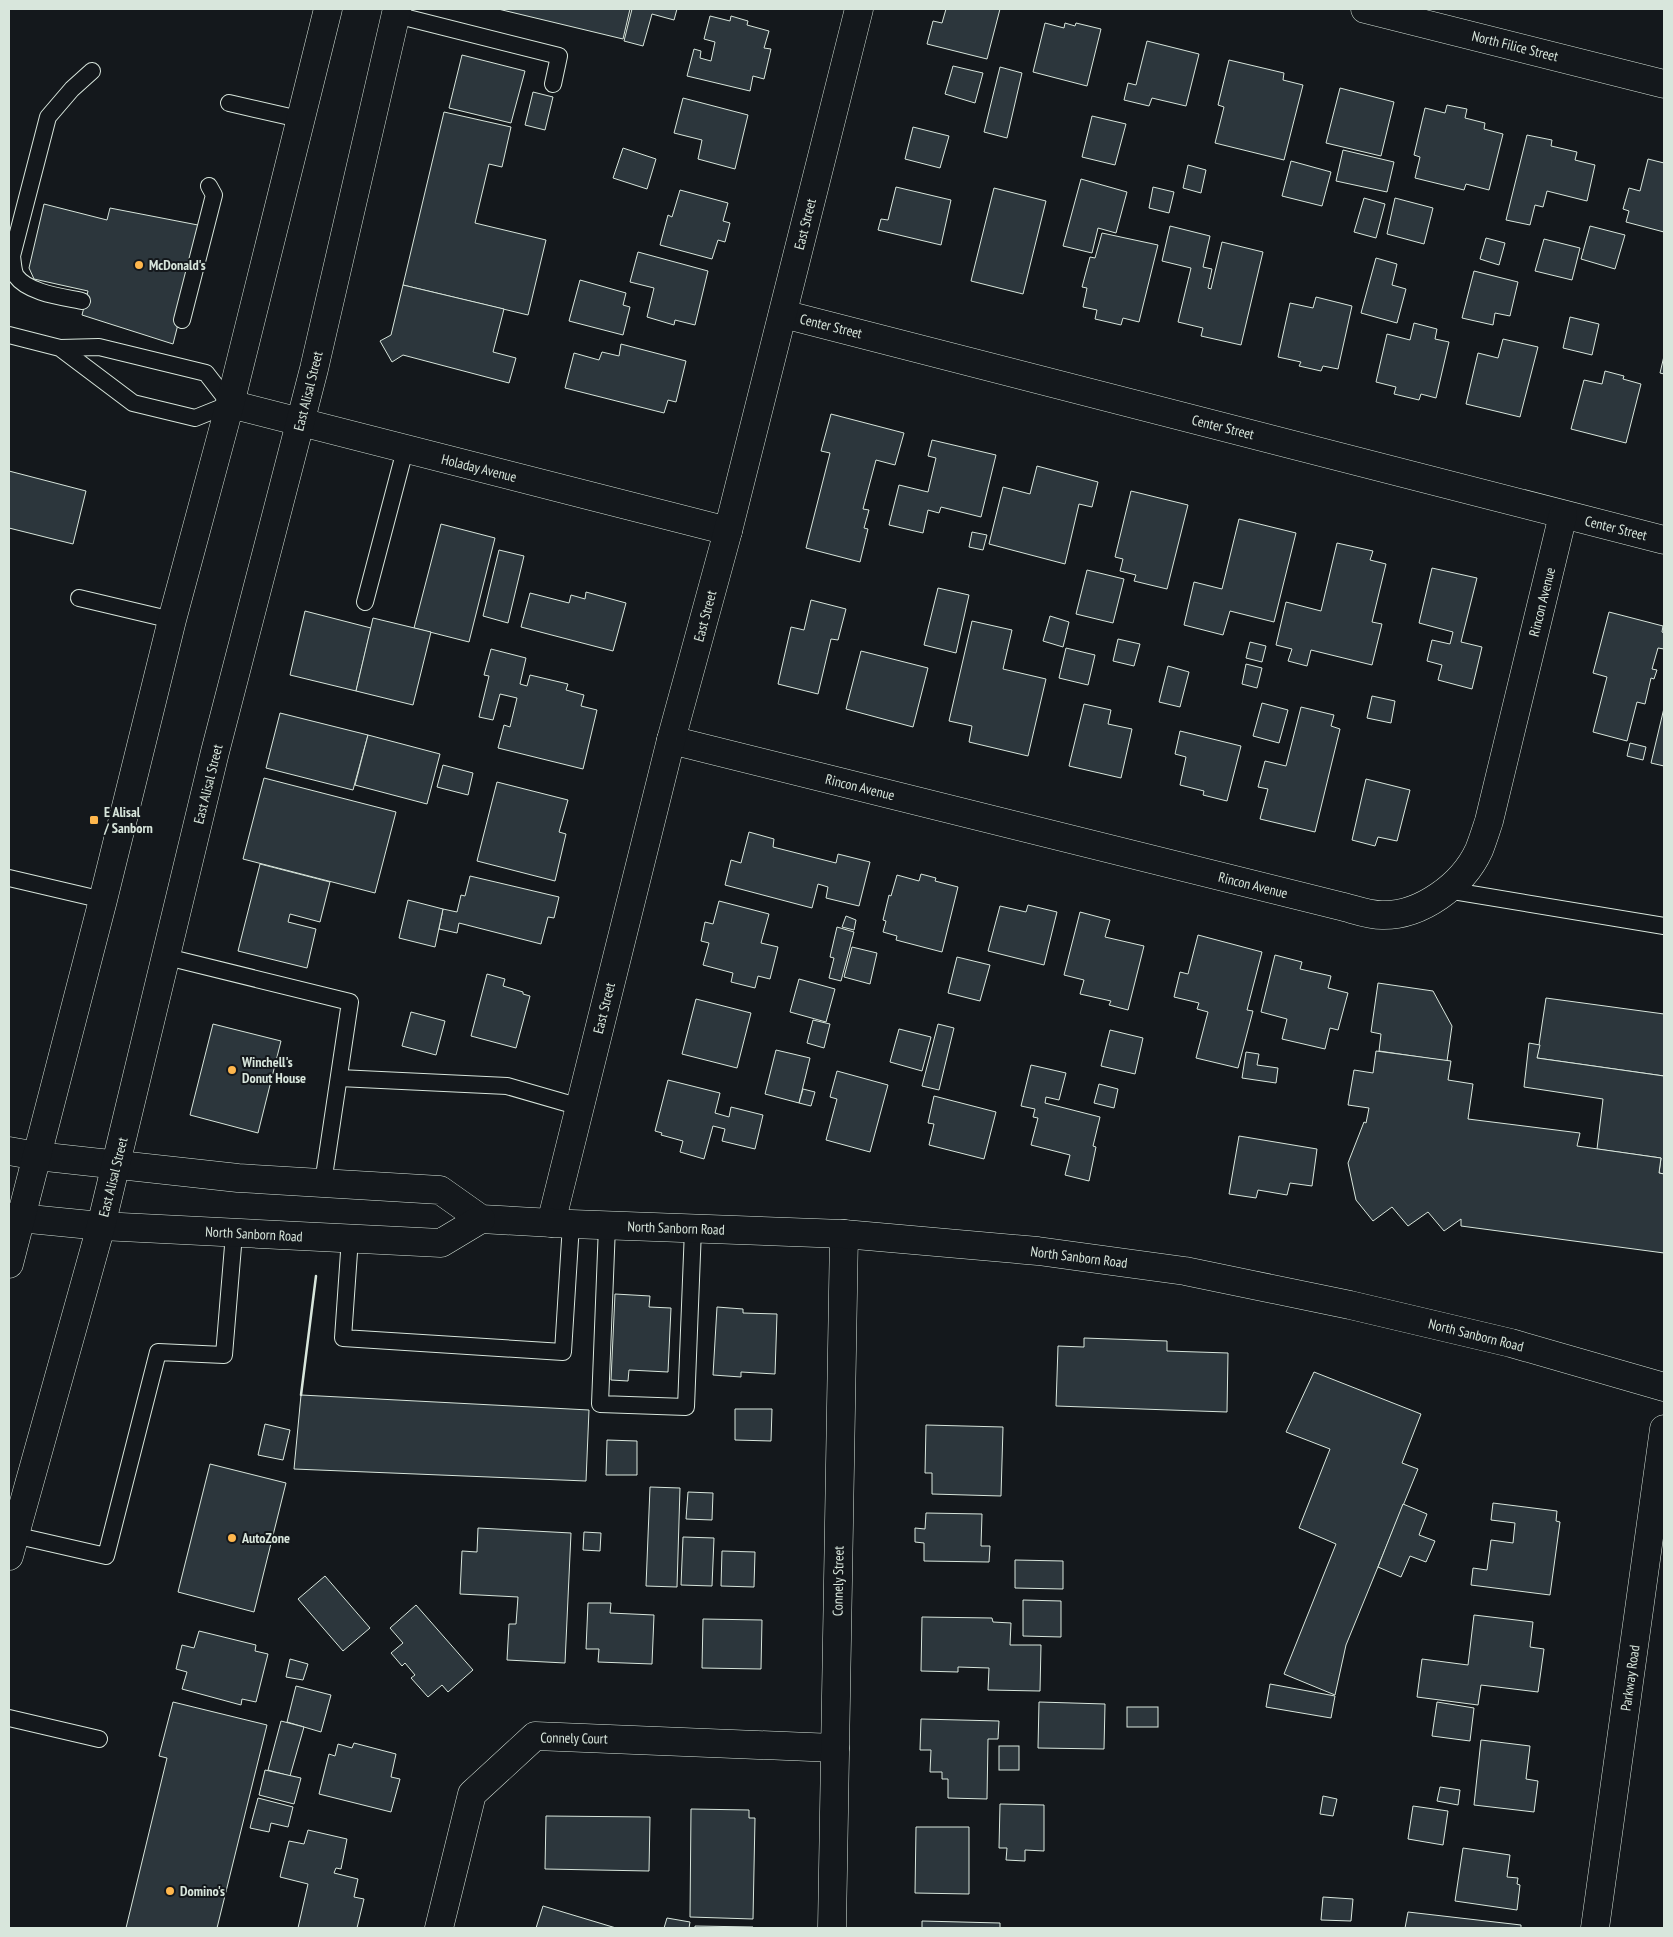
<svg xmlns="http://www.w3.org/2000/svg" width="1673" height="1937" viewBox="0 0 1673 1937" font-family="'PT Sans Narrow',sans-serif">
  <rect width="100%" height="100%" fill="#14181c"/>
  <!-- building -->
  <g fill="#2c363c" stroke="#d8e6dc">
    <path d="M498,9H630L623,39Z"/>
    <path d="M632,9H677L674,20L652,14L643,46L624,41Z"/>
    <path d="M946,9H1000L987,59L927,44L933,21L942,23Z"/>
    <path d="M710,16L730,21L731,16L748,21L747,25L769,31L764,48L771,49L764,79L753,76L750,91L687,76L694,49L701,51L700,58L711,61L715,42L704,39Z"/>
    <path d="M1045,23L1064,28L1065,23L1075,26L1076,23L1101,29L1087,86L1033,72Z"/>
    <path d="M1147,41L1199,54L1186,106L1152,98L1149,106L1124,100L1128,83L1136,85Z"/>
    <path d="M462,55L525,71L511,123L449,108Z"/>
    <path d="M1229,60L1284,73L1283,80L1303,85L1284,160L1215,143L1224,107L1218,105Z"/>
    <path d="M953,66L983,73L975,103L945,94Z"/>
    <path d="M1000,67L1022,73L1007,138L984,132Z"/>
    <path d="M1340,88L1394,102L1381,156L1326,143Z"/>
    <path d="M533,92L553,97L545,130L525,125Z"/>
    <path d="M683,98L748,115L735,169L698,159L702,140L674,133Z"/>
    <path d="M1447,105L1467,109L1465,118L1485,123L1484,129L1503,134L1489,190L1466,184L1464,190L1415,178L1420,157L1414,155L1425,108L1445,113Z"/>
    <path d="M444,112L511,127L502,167L489,164L475,223L546,240L528,315L403,285Z"/>
    <path d="M1092,116L1126,124L1115,165L1082,157Z"/>
    <path d="M913,127L949,136L940,168L905,159Z"/>
    <path d="M1527,135L1552,140L1551,146L1577,152L1575,160L1595,165L1587,201L1547,191L1543,207L1535,205L1530,225L1506,220Z"/>
    <path d="M623,148L656,159L647,189L613,178Z"/>
    <path d="M1343,150L1394,162L1387,192L1336,181Z"/>
    <path d="M1648,159L1664,163V232L1626,222L1629,211L1623,209L1629,188L1640,191Z"/>
    <path d="M1291,161L1331,172L1322,206L1282,196Z"/>
    <path d="M1188,165L1206,170L1201,193L1183,188Z"/>
    <path d="M1081,179L1127,192L1116,233L1098,228L1092,253L1063,246Z"/>
    <path d="M896,187L951,200L941,245L878,230L881,219L888,220Z"/>
    <path d="M1153,187L1174,192L1169,213L1149,208Z"/>
    <path d="M994,188L1046,201L1023,294L971,281Z"/>
    <path d="M680,190L728,203L723,221L730,223L725,242L718,240L712,259L660,245L668,215L672,217Z"/>
    <path d="M1364,198L1385,204L1376,238L1354,232Z"/>
    <path d="M1395,198L1433,208L1424,244L1387,234Z"/>
    <path d="M44,204L107,220L110,208L203,226L173,344L82,315L88,291L34,279L29,268Z"/>
    <path d="M1170,226L1210,236L1203,267L1212,269L1208,288L1211,289L1222,242L1263,252L1241,345L1201,336L1203,328L1178,322L1191,268L1162,261Z"/>
    <path d="M1590,226L1625,235L1615,269L1581,259Z"/>
    <path d="M1102,233L1158,245L1139,322L1123,318L1121,325L1095,319L1097,310L1083,307L1087,288L1082,287L1090,257L1095,258Z"/>
    <path d="M1486,238L1505,243L1499,265L1480,259Z"/>
    <path d="M1544,239L1580,248L1572,280L1535,271Z"/>
    <path d="M638,252L708,271L695,325L675,320L674,325L647,317L654,288L630,282Z"/>
    <path d="M1376,258L1397,264L1392,285L1406,289L1397,323L1361,313Z"/>
    <path d="M1474,271L1518,282L1510,316L1495,313L1493,325L1462,318Z"/>
    <path d="M580,280L626,293L623,305L630,307L623,335L569,321Z"/>
    <path d="M403,285L504,309L493,352L516,358L509,383L403,355L392,362L380,341L391,335Z"/>
    <path d="M1316,297L1352,306L1338,369L1323,366L1321,371L1299,366L1301,362L1278,357L1290,303L1313,308Z"/>
    <path d="M1570,317L1599,324L1592,355L1563,348Z"/>
    <path d="M1414,323L1437,329L1435,339L1449,342L1436,398L1421,394L1419,400L1394,394L1396,387L1376,382L1387,334L1410,340Z"/>
    <path d="M1503,339L1538,347L1520,417L1466,404L1478,353L1498,358Z"/>
    <path d="M621,344L686,361L676,402L668,400L664,413L565,388L574,353L599,360L602,352L619,356Z"/>
    <path d="M1664,356V374L1660,373Z"/>
    <path d="M1605,371L1624,376L1623,379L1641,384L1626,443L1571,429L1584,380L1602,384Z"/>
    <path d="M831,414L904,433L895,465L876,460L863,509L869,510L864,528L868,529L860,562L806,548L830,453L821,451Z"/>
    <path d="M932,440L996,455L981,517L941,507L939,513L928,510L923,533L889,525L899,485L928,492L936,458L928,456Z"/>
    <path d="M1037,466L1098,482L1092,507L1079,504L1065,564L989,544L1003,487L1030,494Z"/>
    <path d="M9,471L86,491L73,544L9,528Z"/>
    <path d="M1131,491L1188,505L1167,589L1134,581L1136,575L1120,571L1123,559L1115,557Z"/>
    <path d="M1239,519L1296,533L1274,622L1230,611L1223,635L1184,625L1194,582L1222,589Z"/>
    <path d="M441,524L495,538L469,642L414,628Z"/>
    <path d="M972,532L987,535L983,550L969,547Z"/>
    <path d="M1337,543L1373,551L1370,560L1386,564L1372,622L1382,624L1372,665L1311,650L1307,666L1288,661L1292,649L1276,645L1286,602L1321,611Z"/>
    <path d="M499,550L524,556L508,623L483,616Z"/>
    <path d="M1432,568L1477,578L1461,642L1482,647L1472,689L1438,680L1442,665L1427,661L1432,640L1450,644L1453,632L1419,623Z"/>
    <path d="M1087,570L1124,579L1113,623L1076,614Z"/>
    <path d="M938,588L969,595L956,653L924,645Z"/>
    <path d="M586,592L626,603L613,651L521,627L530,593L569,603L571,595L585,599Z"/>
    <path d="M811,600L846,609L838,640L831,639L818,694L778,684L791,627L804,630Z"/>
    <path d="M305,611L371,628L356,691L290,675Z"/>
    <path d="M1609,612L1663,626L1662,632L1664,633V649L1658,648L1652,669L1657,670L1654,679L1651,678L1645,704L1637,702L1627,741L1593,732L1607,677L1593,673Z"/>
    <path d="M1050,616L1069,622L1063,647L1043,641Z"/>
    <path d="M373,618L431,632L413,705L356,691Z"/>
    <path d="M972,621L1012,630L1003,669L1046,679L1028,756L969,742L972,726L949,721Z"/>
    <path d="M1118,639L1140,644L1134,666L1113,661Z"/>
    <path d="M1250,642L1266,646L1262,662L1246,658Z"/>
    <path d="M1066,648L1095,655L1088,685L1059,678Z"/>
    <path d="M491,649L526,658L520,684L527,686L530,675L568,684L566,690L584,695L581,706L597,710L583,769L498,748L504,725L510,727L517,698L500,694L493,720L479,717L489,676L484,675Z"/>
    <path d="M861,651L928,668L913,727L846,709Z"/>
    <path d="M1246,664L1262,668L1257,688L1242,684Z"/>
    <path d="M1168,666L1189,672L1180,707L1159,702Z"/>
    <path d="M1372,696L1395,701L1391,723L1367,718Z"/>
    <path d="M1262,703L1288,710L1279,743L1253,736Z"/>
    <path d="M1084,704L1111,710L1108,724L1132,729L1121,778L1069,766Z"/>
    <path d="M1301,707L1334,715L1331,726L1340,729L1315,832L1260,819L1268,789L1258,787L1265,761L1286,766Z"/>
    <path d="M1664,708V766L1651,763Z"/>
    <path d="M280,713L368,735L353,790L266,768Z"/>
    <path d="M1180,731L1241,746L1227,801L1203,795L1204,791L1180,785L1186,757L1175,754Z"/>
    <path d="M368,735L440,754L427,804L355,785Z"/>
    <path d="M1630,743L1646,747L1643,760L1627,756Z"/>
    <path d="M443,765L473,773L468,795L437,787Z"/>
    <path d="M264,778L396,812L375,893L243,859Z"/>
    <path d="M1366,779L1410,790L1397,841L1378,837L1375,846L1352,840Z"/>
    <path d="M497,782L568,800L559,832L566,834L555,881L477,861Z"/>
    <path d="M749,832L774,839L773,847L836,863L838,854L870,862L859,906L826,898L828,887L818,884L812,908L725,885L731,860L741,863Z"/>
    <path d="M260,864L330,882L320,922L290,914L288,922L316,929L307,968L238,951Z"/>
    <path d="M921,874L936,878L935,881L958,887L942,952L896,940L897,936L883,932L886,921L883,920L889,895L891,896L897,875L919,881Z"/>
    <path d="M470,876L559,897L554,918L548,917L541,944L459,923L457,933L439,929L443,909L457,912L461,895L465,896Z"/>
    <path d="M408,900L443,909L435,947L399,938Z"/>
    <path d="M719,901L769,914L761,943L778,947L770,979L758,976L755,988L731,982L733,973L703,965L709,943L701,941L705,922L713,924Z"/>
    <path d="M1028,905L1057,912L1044,965L988,951L1000,906L1026,912Z"/>
    <path d="M1080,912L1110,920L1105,937L1144,946L1128,1010L1109,1005L1111,1001L1080,994L1084,980L1064,975Z"/>
    <path d="M846,916L856,920L854,930L842,927Z"/>
    <path d="M837,927L854,932L841,981L829,978L834,958L830,957Z"/>
    <path d="M1198,935L1262,952L1247,1010L1253,1011L1238,1068L1196,1058L1208,1012L1197,1009L1199,1003L1174,997L1180,972L1188,974Z"/>
    <path d="M852,947L877,953L870,984L844,977Z"/>
    <path d="M1275,955L1302,962L1300,969L1331,976L1328,988L1348,993L1338,1030L1330,1028L1325,1049L1282,1039L1287,1019L1261,1012Z"/>
    <path d="M957,957L990,965L980,1001L948,993Z"/>
    <path d="M487,974L505,979L503,986L523,992V994L530,996L516,1048L471,1036Z"/>
    <path d="M799,979L835,989L826,1022L790,1012Z"/>
    <path d="M1378,983L1433,991L1452,1026L1447,1061L1379,1051L1381,1034L1371,1032Z"/>
    <path d="M1546,998L1664,1014V1076L1537,1058Z"/>
    <path d="M696,999L751,1013L737,1068L682,1054Z"/>
    <path d="M411,1012L445,1021L436,1055L402,1046Z"/>
    <path d="M813,1020L830,1024L824,1048L807,1043Z"/>
    <path d="M213,1024L281,1041L258,1133L190,1115Z"/>
    <path d="M938,1024L954,1028L939,1090L922,1086Z"/>
    <path d="M899,1029L931,1037L922,1071L890,1062Z"/>
    <path d="M1110,1030L1143,1038L1135,1074L1101,1066Z"/>
    <path d="M1529,1043L1540,1045L1537,1058L1664,1076V1174L1659,1173L1661,1158L1597,1149L1603,1099L1524,1087Z"/>
    <path d="M776,1050L810,1058L799,1103L765,1094Z"/>
    <path d="M1376,1051L1451,1061L1448,1080L1473,1084L1468,1119L1580,1133L1577,1146L1661,1158L1659,1173L1664,1174V1253L1461,1226V1219L1444,1231L1428,1212L1408,1226L1392,1207L1373,1221L1356,1200L1348,1163L1364,1122L1366,1123L1369,1108L1348,1105L1354,1070L1373,1073Z"/>
    <path d="M1246,1052L1259,1054L1257,1065L1278,1068L1276,1083L1242,1078Z"/>
    <path d="M1031,1065L1066,1073L1059,1100L1046,1097L1045,1103L1100,1117L1093,1146L1096,1147L1089,1181L1065,1175L1070,1155L1031,1145L1038,1118L1033,1117L1035,1109L1021,1106Z"/>
    <path d="M837,1071L888,1085L870,1152L826,1140L837,1099L830,1097Z"/>
    <path d="M668,1080L720,1093L715,1113L729,1117L731,1107L763,1115L755,1149L722,1141L725,1129L713,1126L704,1159L680,1152L683,1141L661,1135L662,1133L655,1131Z"/>
    <path d="M1099,1084L1118,1089L1114,1108L1094,1103Z"/>
    <path d="M803,1089L815,1092L811,1106L799,1103Z"/>
    <path d="M934,1096L996,1112L984,1159L929,1145L934,1124L928,1123Z"/>
    <path d="M1239,1136L1317,1149L1312,1186L1290,1183L1287,1195L1258,1190L1256,1198L1229,1194Z"/>
    <path d="M615,1294L650,1296L649,1307L671,1308L668,1372L629,1370L628,1381L611,1380Z"/>
    <path d="M717,1307L743,1309V1313L777,1314L775,1374L741,1372V1377L713,1375Z"/>
    <path d="M1084,1338L1167,1341V1351L1228,1353L1227,1412L1056,1406L1058,1346L1084,1347Z"/>
    <path d="M1314,1372L1421,1414L1402,1463L1418,1469L1346,1645L1335,1695L1284,1674L1336,1544L1299,1528L1330,1449L1286,1432Z"/>
    <path d="M301,1395L589,1410L586,1481L294,1469Z"/>
    <path d="M735,1409H772L771,1441L735,1440Z"/>
    <path d="M265,1424L290,1430L283,1460L258,1455Z"/>
    <path d="M926,1425L1003,1427L1001,1496L932,1494V1473H925Z"/>
    <path d="M607,1440L637,1441V1475H606Z"/>
    <path d="M210,1464L286,1483L254,1612L178,1592Z"/>
    <path d="M650,1487L680,1488L677,1587L646,1586Z"/>
    <path d="M688,1492L713,1493L712,1520L686,1519Z"/>
    <path d="M1493,1503L1557,1511L1556,1521L1560,1522L1550,1595L1471,1585L1473,1568L1487,1570L1491,1540L1513,1543L1515,1523L1491,1520Z"/>
    <path d="M1403,1504L1427,1514L1419,1535L1435,1541L1426,1562L1410,1556L1401,1577L1378,1567Z"/>
    <path d="M926,1513L982,1514L981,1546H990L989,1562L924,1561V1543L915,1542V1528L925,1529Z"/>
    <path d="M478,1528L571,1533L565,1663L507,1660L509,1624H516L518,1597L460,1594L462,1551L477,1552Z"/>
    <path d="M584,1532L601,1533L600,1551L583,1550Z"/>
    <path d="M683,1537L714,1538L712,1586L681,1585Z"/>
    <path d="M722,1551L755,1552L754,1587L721,1586Z"/>
    <path d="M1015,1560L1063,1561V1589L1015,1588Z"/>
    <path d="M325,1576L370,1628L343,1651L298,1599Z"/>
    <path d="M1023,1600L1061,1601V1637L1023,1636Z"/>
    <path d="M588,1603H611L610,1613L654,1615L652,1664L598,1662L599,1649H586Z"/>
    <path d="M416,1605L473,1670L448,1692L442,1685L428,1697L411,1678L415,1675L405,1663L402,1666L391,1653L403,1643L390,1628Z"/>
    <path d="M1474,1615L1533,1622L1530,1647L1544,1649L1538,1692L1481,1685L1478,1705L1417,1697L1422,1659L1468,1665Z"/>
    <path d="M922,1617L992,1618L993,1622L1011,1623L1010,1645H1041L1040,1691L988,1690L989,1668L958,1667V1672L921,1671Z"/>
    <path d="M703,1619L762,1620L761,1669L702,1668Z"/>
    <path d="M199,1631L256,1645L255,1651L268,1654L256,1702L242,1699L241,1705L182,1689L187,1672L176,1669L182,1645L194,1648Z"/>
    <path d="M290,1659L308,1664L303,1680L286,1677Z"/>
    <path d="M1270,1684L1335,1696L1331,1718L1266,1707Z"/>
    <path d="M296,1686L331,1695L321,1732L287,1722Z"/>
    <path d="M173,1702L267,1725L217,1928H126L167,1758L159,1756Z"/>
    <path d="M1039,1702L1105,1704L1104,1749L1038,1748Z"/>
    <path d="M1437,1702L1474,1708L1470,1741L1432,1736Z"/>
    <rect x="1127" y="1707" width="31" height="20"/>
    <path d="M921,1719L999,1721L998,1739H988L987,1799L948,1798V1779H942V1772H930L931,1750H920Z"/>
    <path d="M281,1721L304,1727L290,1776L268,1770Z"/>
    <path d="M1481,1740L1530,1746L1526,1779L1538,1781L1534,1812L1474,1805Z"/>
    <path d="M354,1743L396,1754L391,1777L400,1779L391,1812L319,1794L329,1754L335,1756L338,1744L352,1748Z"/>
    <rect x="999" y="1746" width="20" height="24"/>
    <path d="M265,1770L301,1778L294,1804L259,1795Z"/>
    <path d="M1440,1787L1460,1790L1458,1805L1437,1801Z"/>
    <path d="M1323,1796L1337,1799L1333,1816L1320,1814Z"/>
    <path d="M258,1798L293,1807L288,1827L271,1823L269,1832L250,1828Z"/>
    <path d="M1000,1804L1044,1805V1851L1025,1850V1861L1006,1860L1007,1848H999Z"/>
    <path d="M1413,1806L1448,1811L1443,1845L1408,1839Z"/>
    <path d="M691,1809L749,1810V1818H755L753,1919L690,1917Z"/>
    <path d="M546,1816L650,1817L649,1871L545,1869Z"/>
    <path d="M916,1827H969V1894L915,1893Z"/>
    <path d="M308,1830L347,1839L341,1869L336,1868L334,1873L358,1879L354,1897L364,1899L357,1928H298L308,1884L280,1877L289,1841L304,1844Z"/>
    <path d="M1463,1848L1510,1855L1507,1877L1518,1878L1517,1884L1520,1885L1517,1910L1455,1901Z"/>
    <path d="M1323,1897L1353,1899L1351,1921L1321,1920Z"/>
    <path d="M543,1906L616,1928H536Z"/>
    <path d="M1408,1912L1521,1925V1928H1405Z"/>
    <path d="M667,1918L690,1922L689,1928H664Z"/>
    <path d="M922,1921L1000,1923V1928H922Z"/>
    <path d="M695,1926L753,1927V1928H695Z"/>
  </g>
  <g fill="none" stroke-linecap="round" stroke-linejoin="round">
    <defs>
      <g id="lane">
        <path d="M396,15L559,56L553,84"/>
        <path d="M229,103L299,119"/>
        <path d="M82,301C63,297 28,293 16,276C13,271 13,262 12,256L48,117L72,89L92,71"/>
        <path d="M182,320L214,195L209,186"/>
        <path d="M9,335L60,348L99,347L206,373L230,404L195,418L133,403L60,348"/>
        <path d="M79,598L172,620"/>
        <path d="M365,602L405,450"/>
        <path d="M9,878L103,900"/>
        <path d="M1447,890L1664,926"/>
        <path d="M167,957L350,1002L323,1183"/>
        <path d="M339,1078L507,1086L580,1107"/>
        <path d="M607,1226L600,1404L686,1407L693,1229"/>
        <path d="M350,1238L343,1338L563,1352L571,1224"/>
        <path d="M14,1535L106,1556L158,1352L224,1355L234,1234"/>
        <path d="M9,1718L99,1739"/>
      </g>
      <g id="street">
        <path d="M1365,9L1664,84"/>
        <path d="M783,314L1664,540"/>
        <path d="M230,404L728,531"/>
        <path d="M671,740L1340,906C1353,909 1368,915 1382,915C1421,916 1463,885 1479,850C1483,840 1486,830 1489,821L1563,515"/>
        <path d="M551,1223L671,740L728,531L859,9"/>
        <path d="M439,1928L472,1794L535,1736L835,1748"/>
        <path d="M832,1928L844,1234"/>
        <path d="M1595,1928L1664,1429"/>
      </g>
      <g id="secondary">
        <path d="M9,1151L37,1156L238,1178L440,1190L481,1219L571,1224L844,1234L1038,1251L1185,1271L1350,1305L1511,1343L1664,1387"/>
        <path d="M9,1217L101,1226L441,1243L481,1219"/>
        <path d="M9,1264L103,900L172,620L230,404L328,9"/>
        <path d="M9,1556L101,1226L215,752L314,369L397,9"/>
      </g>
    </defs>
    <!-- lane casing -->
    <use href="#lane" stroke="#d8e6dc" stroke-width="18"/>
    <!-- street casing -->
    <use href="#street" stroke="#d8e6dc" stroke-width="29"/>
    <!-- secondary casing -->
    <use href="#secondary" stroke="#d8e6dc" stroke-width="29"/>
    <!-- lane -->
    <use href="#lane" stroke="#14181c" stroke-width="16"/>
    <!-- street -->
    <use href="#street" stroke="#14181c" stroke-width="28"/>
    <!-- secondary -->
    <use href="#secondary" stroke="#14181c" stroke-width="28"/>
    <!-- wall -->
    <path stroke="#d8e6dc" stroke-width="2.5" d="M301,1395L316,1276"/>
  </g>
  <!-- markers -->
  <g fill="#ffb74d" stroke="#14181c" stroke-width="2">
    <circle cx="139" cy="265" r="5"/>
    <rect x="89" y="815" width="10" height="10" rx="2.5"/>
    <circle cx="232" cy="1070" r="5"/>
    <circle cx="232" cy="1538" r="5"/>
    <circle cx="170" cy="1891" r="5"/>
  </g>
  <g text-anchor="middle" dominant-baseline="central" stroke-width="4" stroke-linejoin="round" paint-order="stroke">
    <!-- street labels -->
    <g font-size="14" fill="#d8e6dc" stroke="#14181c">
      <text transform="translate(1515 46) rotate(14)">North Filice Street</text>
      <text transform="translate(805 224) rotate(-76)">East Street</text>
      <text transform="translate(831 326) rotate(14)">Center Street</text>
      <text transform="translate(308 391) rotate(-76)">East Alisal Street</text>
      <text transform="translate(1223 427) rotate(14)">Center Street</text>
      <text transform="translate(479 468) rotate(14)">Holaday Avenue</text>
      <text transform="translate(1616 528) rotate(14)">Center Street</text>
      <text transform="translate(1542 602) rotate(-76)">Rincon Avenue</text>
      <text transform="translate(705 616) rotate(-75)">East Street</text>
      <text transform="translate(208 784) rotate(-76)">East Alisal Street</text>
      <text transform="translate(860 787) rotate(14)">Rincon Avenue</text>
      <text transform="translate(1253 885) rotate(14)">Rincon Avenue</text>
      <text transform="translate(604 1008) rotate(-76)">East Street</text>
      <text transform="translate(113 1177) rotate(-76)">East Alisal Street</text>
      <text transform="translate(676 1228) rotate(2)">North Sanborn Road</text>
      <text transform="translate(254 1234) rotate(3)">North Sanborn Road</text>
      <text transform="translate(1079 1257) rotate(7)">North Sanborn Road</text>
      <text transform="translate(1476 1335) rotate(14)">North Sanborn Road</text>
      <text transform="translate(838 1581) rotate(-89)">Connely Street</text>
      <text transform="translate(1630 1678) rotate(-82)">Parkway Road</text>
      <text transform="translate(574 1738) rotate(1)">Connely Court</text>
    </g>
    <!-- poi labels -->
    <g font-size="14" font-weight="bold" fill="#d8e6dc" stroke="#14181c" text-anchor="start">
      <text x="149" y="265">McDonald's</text>
      <text x="104" y="812">E Alisal<tspan x="104" dy="16">/ Sanborn</tspan></text>
      <text x="242" y="1062">Winchell's<tspan x="242" dy="16">Donut House</tspan></text>
      <text x="242" y="1538">AutoZone</text>
      <text x="180" y="1891">Domino's</text>
    </g>
  </g>
  <!-- border -->
  <rect width="1673" height="1937" fill="none" stroke="#d8e6dc" stroke-width="20"/>
</svg>
